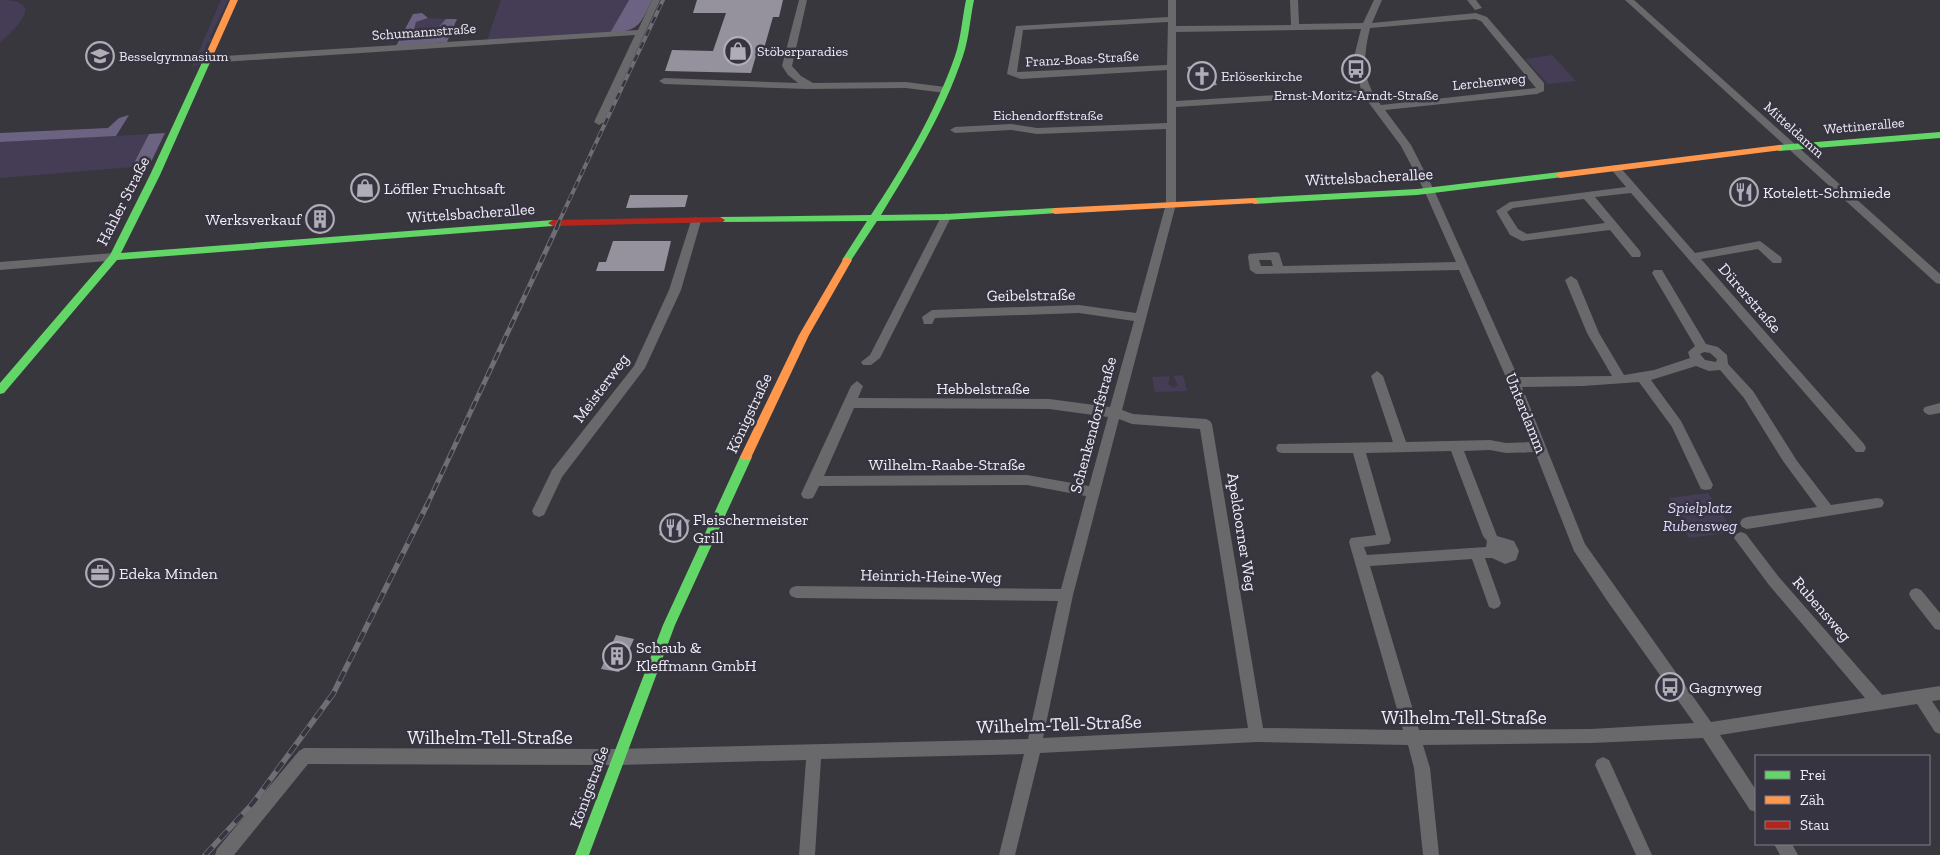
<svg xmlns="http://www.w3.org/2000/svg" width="1940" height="855" viewBox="0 0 1940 855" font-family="'Zilla Slab',serif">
  <rect width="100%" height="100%" fill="#38373e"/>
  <!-- green -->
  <g fill="#443d55">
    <path d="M0,0C47,0 17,27 0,43Z"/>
    <path d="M221,0H228L210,37L211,41L207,43L200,64L192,67Z"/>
    <path d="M501,0H629L610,33L487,40Z"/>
    <path d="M428,18L446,19C438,29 427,39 413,33L416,22Z"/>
    <path d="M1552,55L1576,81L1548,84L1525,59Z"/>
    <path d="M149,134L132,167L0,178V142Z"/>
    <path d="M1183,375L1187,391L1155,392L1152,377L1170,376L1168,384L1174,388L1178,385L1173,376Z"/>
    <path d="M1708,493L1734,532L1689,538L1669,498Z"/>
  </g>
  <!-- forest -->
  <g fill="#6b6381">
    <path d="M629,0H652C640,25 639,31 610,33Z"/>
    <path d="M422,13L428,18L416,22L413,33L420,36L435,31L446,19H457L447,42L396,46L413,14Z"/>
    <path d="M129,115L116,136L0,142V133L108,128L119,118Z"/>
    <path d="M165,133L149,166L132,167L149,134Z"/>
  </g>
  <!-- building -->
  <g fill="#95929d">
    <path d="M697,0H783L779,17H773L763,52H757L751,73L665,71L672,50L713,51L726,13H693Z"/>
    <path d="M1205,64L1217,85L1200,87L1187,67Z"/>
    <path d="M630,195H688L685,207L626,208Z"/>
    <path d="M613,241H671L664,271H596L599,262H606Z"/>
    <path d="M669,515L690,520L680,540L659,535Z"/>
    <path d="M616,635L634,639L619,672L601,669Z"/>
  </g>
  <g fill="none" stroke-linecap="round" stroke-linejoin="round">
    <!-- street -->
    <g fill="#69696c" fill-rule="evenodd">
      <path d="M652,0H660L604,122L599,125L594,122L635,35L208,63L203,60L208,57L638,30Z"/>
      <path d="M799,0H807L792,66L801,76L813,83L906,82L945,87L950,90L945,93L906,88L807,89L664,84L659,81L664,78L798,83L788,75L782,66Z"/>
      <path d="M1168,0H1176V26L1291,25L1290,0H1298L1299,24L1363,23L1374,0H1382L1372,23L1476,13L1487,17L1544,83V91L1537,94L1385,110L1411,145L1434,190L1518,377L1612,376L1587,333L1565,280L1571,276L1577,280L1599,333L1624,375L1654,370L1690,358L1688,352L1695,346L1652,273L1654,270H1662L1706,344L1718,347L1727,355L1728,364L1753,391L1797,461L1831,505L1877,498L1882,499L1884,503L1882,507L1877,508L1747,529L1742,527L1740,523L1742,519L1747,517L1817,507L1783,461L1744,398L1720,370L1709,371L1696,366L1651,380L1681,421L1713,485L1711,489L1706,490L1701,489L1672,427L1639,382L1583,386L1522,387L1585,544L1711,722L1865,698L1769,585L1734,538L1736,534L1741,532L1746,534L1778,576L1882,695L1940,686V700L1932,701L1940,713V734L1935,732L1917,704L1720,735L1756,790V812L1750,810L1703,738L1591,743L1423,745L1430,768L1439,855H1423L1414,768L1408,745L1257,742L1040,753L1015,855H999L1024,754L821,759L815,855H799L806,760L617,765L308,764L234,855H215L217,849L299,751L304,748L617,749L1028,739L1058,601L796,598L791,596L789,592L791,588L796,586L1061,589L1086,496L1027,485L819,486L813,498L808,499L803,498L801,494L851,386L857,381L863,386L858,398L1049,399L1110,407L1134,321L1079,313L935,318L932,324H924L922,317L932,310L1079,305L1136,313L1166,204V129L1037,134L1011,130L955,133L950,130L955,127L1011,124L1037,128L1167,123V70L1021,79L1007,74L1016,26L1168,17ZM1475,19L1481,21L1536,88L1381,105C1361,79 1363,58 1370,28ZM1168,22L1167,65L1017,72L1023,30ZM1361,29L1354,57L1361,90L1176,101V32ZM1363,95L1401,146L1424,190L1456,262L1283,266L1279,253L1275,252L1249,254L1248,257L1250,270L1256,274L1459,270L1508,382L1531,442L1506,443L1490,440L1406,442L1383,376L1377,371L1371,376L1393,442L1278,444L1276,448L1278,452L1282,453H1353L1376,535L1351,538L1349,542L1403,730L1263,728L1212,424L1210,421L1206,419L1133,414L1122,410L1176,204V107ZM1259,260H1271L1273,266H1261ZM1704,352L1710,353L1717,359L1716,362L1705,360L1700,354ZM854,408L1049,409L1108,417L1089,486L1027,475L824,476ZM1119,419L1132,424L1200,429L1248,728L1043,738L1073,595ZM1490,450L1506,453L1535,452L1574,551L1608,602L1694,723L1591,729L1419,730L1370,566L1472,559L1489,607L1494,609L1499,607L1501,603L1485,558H1492L1505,564L1516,560L1519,551L1514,541L1497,536L1464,451ZM1451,451L1483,536L1487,541L1486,547L1367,555L1364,547L1389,544L1391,540L1366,453Z"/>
      <path d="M1467,0H1476L1482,8L1475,10Z"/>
      <path d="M1625,0H1634L1940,274V284L1936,283Z"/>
      <path d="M1615,165L1619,166L1695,253L1760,241L1781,257L1782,260L1781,263H1773L1758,249L1701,259L1864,444L1866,448L1864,452H1856L1631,193L1595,197L1640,251L1641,254L1640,257H1632L1610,230L1522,241L1510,235L1496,211L1510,202L1626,187L1610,168ZM1584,199L1605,223L1527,234L1518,229L1507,212L1513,208Z"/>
      <path d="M946,213L951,217L880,358L871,365H863L861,362L870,355L941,217Z"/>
      <path d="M696,217L701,221L681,290L645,368L562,477L544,515L539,517L534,515L532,511L552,470L634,366L669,290L691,221Z"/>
      <path d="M114,253L119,257L118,260L0,270V262Z"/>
      <path d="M1940,403V413L1929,415L1925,413L1923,410L1925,407Z"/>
      <path d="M1916,588L1921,590L1940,613V630L1935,629L1911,598L1909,594L1911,590Z"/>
      <path d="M1603,757L1609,760L1652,855H1636L1595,765L1597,760Z"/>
      <path d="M1774,844H1792L1798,855H1780Z"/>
    </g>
    <!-- fast -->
    <g fill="#63d668" fill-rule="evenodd">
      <path d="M966,0H974C970,19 969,38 963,56C944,113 912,164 881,215L946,214L1055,208L1058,209V213L946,220L877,221L850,262L847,263L842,260L867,221L717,222L715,220L720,217L871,215C904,165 935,113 955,56C961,38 962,19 966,0Z"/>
      <path d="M205,56L212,58L160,175L121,253L553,220L558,223L553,226L117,260L4,393L0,394V383L110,255L150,175Z"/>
      <path d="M1940,132V138L1779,151L1775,148L1779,145Z"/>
      <path d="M1560,172L1563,173V177L1417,195L1254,204L1249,201L1254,198L1417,189Z"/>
      <path d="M746,452L750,454L752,457L675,625L589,855H575L663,625L740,457L742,454Z"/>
    </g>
    <!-- slow -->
    <g fill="#ff974d" fill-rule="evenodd">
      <path d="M230,0H238L212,58L205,60L204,58Z"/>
      <path d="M1779,145L1782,146V150L1560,178L1555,175L1560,172Z"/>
      <path d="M1254,198L1259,201L1257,203L1055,214L1050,211L1055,208Z"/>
      <path d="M847,257L852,260L809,335L750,460H742L740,457L799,335L844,258Z"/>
    </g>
    <!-- jam -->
    <path fill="#b3261e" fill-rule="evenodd" d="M720,217L725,220L723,222L553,226L548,223L553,220Z"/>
    <defs>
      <path id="rail-far2" d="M557,226L663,0"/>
      <path id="rail-far1" d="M426,507L558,225"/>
      <path id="rail" d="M205,855L253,803L333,694L427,505"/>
    </defs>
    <!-- rail-far2 casing -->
    <use href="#rail-far2" stroke="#6f6e74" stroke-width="4"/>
    <!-- rail-far1 casing -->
    <use href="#rail-far1" stroke="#6f6e74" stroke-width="5"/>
    <!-- rail casing -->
    <use href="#rail" stroke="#6f6e74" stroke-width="5.5"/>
    <!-- rail-far2 -->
    <use href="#rail-far2" stroke="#373441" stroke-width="2.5" stroke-dasharray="7" stroke-linecap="butt"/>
    <!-- rail-far1 -->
    <use href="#rail-far1" stroke="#373441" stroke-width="3" stroke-dasharray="9" stroke-linecap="butt"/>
    <!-- rail -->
    <use href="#rail" stroke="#373441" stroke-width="4" stroke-dasharray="11" stroke-linecap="butt"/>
  </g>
  <!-- icons -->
  <defs>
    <symbol id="shop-ring" viewBox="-11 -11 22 22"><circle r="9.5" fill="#373441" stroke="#b0adb6" stroke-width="1.5"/><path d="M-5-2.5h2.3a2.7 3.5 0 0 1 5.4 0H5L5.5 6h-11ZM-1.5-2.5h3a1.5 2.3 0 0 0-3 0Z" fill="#b0adb6"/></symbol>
    <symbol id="school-ring" viewBox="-11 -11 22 22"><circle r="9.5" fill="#373441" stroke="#b0adb6" stroke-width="1.5"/><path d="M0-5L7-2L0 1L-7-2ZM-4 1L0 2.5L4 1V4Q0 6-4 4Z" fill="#b0adb6"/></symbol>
    <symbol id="bus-ring" viewBox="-11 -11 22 22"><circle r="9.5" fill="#373441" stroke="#b0adb6" stroke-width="1.5"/><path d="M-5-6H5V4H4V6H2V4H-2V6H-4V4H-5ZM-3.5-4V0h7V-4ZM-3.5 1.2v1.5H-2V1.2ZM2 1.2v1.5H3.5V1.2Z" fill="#b0adb6"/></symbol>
    <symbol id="church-ring" viewBox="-11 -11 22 22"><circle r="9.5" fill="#373441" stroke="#b0adb6" stroke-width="1.5"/><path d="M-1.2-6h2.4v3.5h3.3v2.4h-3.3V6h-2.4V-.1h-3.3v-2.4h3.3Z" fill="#b0adb6"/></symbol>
    <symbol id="restaurant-ring" viewBox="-11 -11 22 22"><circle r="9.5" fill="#373441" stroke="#b0adb6" stroke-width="1.5"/><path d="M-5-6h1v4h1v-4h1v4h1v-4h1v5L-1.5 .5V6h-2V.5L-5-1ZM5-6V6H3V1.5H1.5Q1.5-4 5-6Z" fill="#b0adb6"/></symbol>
    <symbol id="building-ring" viewBox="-11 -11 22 22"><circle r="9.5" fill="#373441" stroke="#b0adb6" stroke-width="1.5"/><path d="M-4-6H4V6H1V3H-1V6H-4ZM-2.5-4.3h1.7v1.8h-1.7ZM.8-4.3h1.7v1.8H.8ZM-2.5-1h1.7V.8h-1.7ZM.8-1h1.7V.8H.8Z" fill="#b0adb6"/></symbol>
    <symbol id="office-ring" viewBox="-11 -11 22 22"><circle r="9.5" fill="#373441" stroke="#b0adb6" stroke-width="1.5"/><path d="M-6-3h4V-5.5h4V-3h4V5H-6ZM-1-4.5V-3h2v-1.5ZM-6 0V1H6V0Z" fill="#b0adb6"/></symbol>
  </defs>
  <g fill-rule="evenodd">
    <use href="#shop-ring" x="722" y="35" width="32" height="32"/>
    <use href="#school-ring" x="84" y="40" width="32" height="32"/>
    <use href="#bus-ring" x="1340" y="53" width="32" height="32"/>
    <use href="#church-ring" x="1186" y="60" width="32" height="32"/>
    <use href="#shop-ring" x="349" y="172" width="32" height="32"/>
    <use href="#restaurant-ring" x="1728" y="176" width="32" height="32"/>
    <use href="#building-ring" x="304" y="203" width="32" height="32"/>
    <use href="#restaurant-ring" x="658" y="512" width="32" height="32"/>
    <use href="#office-ring" x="84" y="557" width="32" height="32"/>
    <use href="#building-ring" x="601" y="640" width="32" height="32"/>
    <use href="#bus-ring" x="1654" y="671" width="32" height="32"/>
  </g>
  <g text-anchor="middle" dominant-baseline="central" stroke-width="5" stroke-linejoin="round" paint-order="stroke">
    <!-- far-street labels -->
    <g font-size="14" fill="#f0edf6" stroke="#373441">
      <text transform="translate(424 32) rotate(-4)">Schumannstraße</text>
      <text transform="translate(1082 59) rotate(-3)">Franz-Boas-Straße</text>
      <text transform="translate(1489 82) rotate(-6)">Lerchenweg</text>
      <text x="1048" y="115">Eichendorffstraße</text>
      <text transform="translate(1864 126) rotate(-5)">Wettinerallee</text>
      <text transform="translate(1794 130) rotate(42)">Mitteldamm</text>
    </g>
    <!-- far-poi labels -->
    <g font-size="14" fill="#f0edf6" stroke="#373441" text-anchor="start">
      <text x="757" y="51">Stöberparadies</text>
      <text x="119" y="56">Besselgymnasium</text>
      <text x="1221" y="76">Erlöserkirche</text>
      <text x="1356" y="95" text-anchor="middle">Ernst-Moritz-Arndt-Straße</text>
    </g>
    <!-- street labels -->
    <g font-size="16" fill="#f0edf6" stroke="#373441">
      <text transform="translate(1369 177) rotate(-3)">Wittelsbacherallee</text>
      <text transform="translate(123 201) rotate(-63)">Hahler Straße</text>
      <text transform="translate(471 213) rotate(-4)">Wittelsbacherallee</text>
      <text transform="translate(1031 295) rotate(-1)">Geibelstraße</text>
      <text transform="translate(1750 298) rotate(49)">Dürerstraße</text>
      <text transform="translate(601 388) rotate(-53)">Meisterweg</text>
      <text x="983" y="388">Hebbelstraße</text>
      <text transform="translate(749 413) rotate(-65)">Königstraße</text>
      <text transform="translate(1526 413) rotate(68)">Unterdamm</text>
      <text transform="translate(1093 425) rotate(-75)">Schenkendorfstraße</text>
      <text x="947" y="464">Wilhelm-Raabe-Straße</text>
      <text transform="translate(1242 532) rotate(81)">Apeldoorner Weg</text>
      <text transform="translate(931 576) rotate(1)">Heinrich-Heine-Weg</text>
      <text transform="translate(1822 609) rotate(49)">Rubensweg</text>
      <text transform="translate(589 787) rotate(-70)">Königstraße</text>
    </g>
    <!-- poi labels -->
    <g font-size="16" fill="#f0edf6" stroke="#373441" text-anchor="start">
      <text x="384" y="188">Löffler Fruchtsaft</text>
      <text x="1763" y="192">Kotelett-Schmiede</text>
      <text x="301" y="219" text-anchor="end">Werksverkauf</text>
      <text x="693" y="519">Fleischermeister<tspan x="693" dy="18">Grill</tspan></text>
      <text x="119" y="573">Edeka Minden</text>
      <text x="636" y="647">Schaub &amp;<tspan x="636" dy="18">Kleffmann GmbH</tspan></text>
      <text x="1689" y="687">Gagnyweg</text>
    </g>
    <!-- park labels -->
    <g font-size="16" font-style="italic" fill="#e1d8fc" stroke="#373441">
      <text x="1700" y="507">Spielplatz<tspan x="1700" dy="18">Rubensweg</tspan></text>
    </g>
    <!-- near-street labels -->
    <g font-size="19" fill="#f0edf6" stroke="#373441">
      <text x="1464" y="717">Wilhelm-Tell-Straße</text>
      <text transform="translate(1059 724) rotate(-2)">Wilhelm-Tell-Straße</text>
      <text x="490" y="737">Wilhelm-Tell-Straße</text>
    </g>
  </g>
  <!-- legend -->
  <rect x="1755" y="755" width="175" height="90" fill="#373441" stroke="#817e89"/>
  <rect x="1765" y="771" width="25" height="8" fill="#63d668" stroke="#817e89"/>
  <text x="1800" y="780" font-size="15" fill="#f0edf6">Frei</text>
  <rect x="1765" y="796" width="25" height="8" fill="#ff974d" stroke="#817e89"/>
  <text x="1800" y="805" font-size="15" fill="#f0edf6">Zäh</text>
  <rect x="1765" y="821" width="25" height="8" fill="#b3261e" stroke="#817e89"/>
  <text x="1800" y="830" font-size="15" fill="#f0edf6">Stau</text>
</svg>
